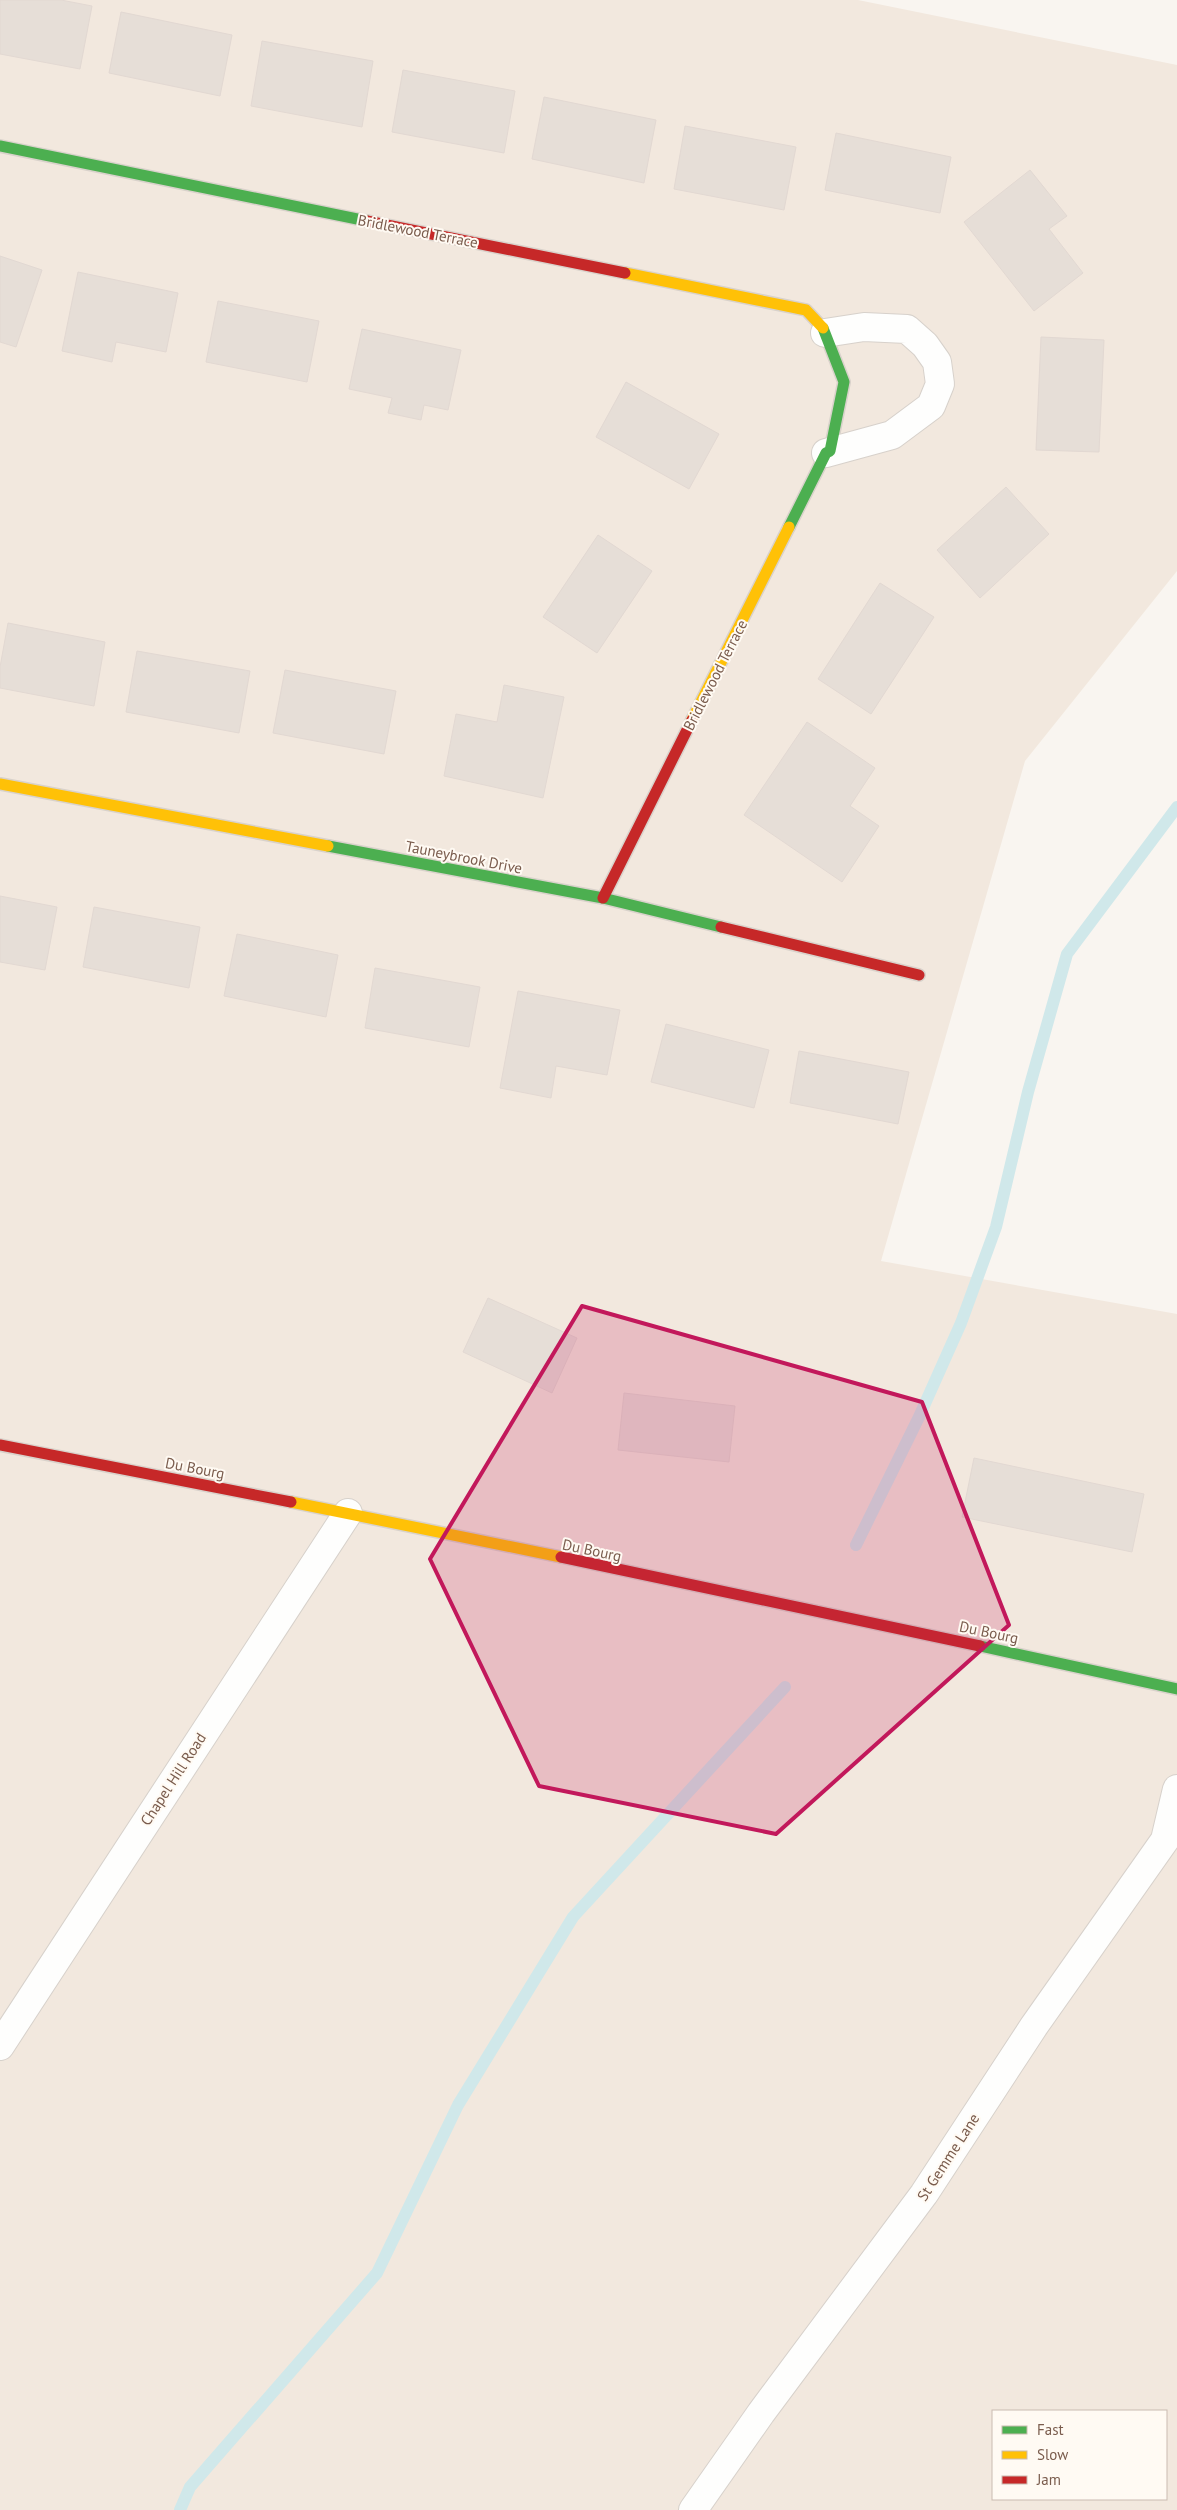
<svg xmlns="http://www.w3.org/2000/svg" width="1177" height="2510" viewBox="0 0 1177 2510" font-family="'PT Sans',sans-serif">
  <rect width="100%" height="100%" fill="#f9f5f0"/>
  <!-- residential -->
  <path fill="#f2e8de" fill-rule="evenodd" d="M0,0H858L1177,65V571L1025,761L881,1261L1177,1314V2510H0ZM993,2411H1166V2499H993Z"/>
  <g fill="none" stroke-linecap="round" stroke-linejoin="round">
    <!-- stream -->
    <g stroke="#d0e8ea" stroke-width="12">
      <path d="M856,1545L919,1417L961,1323L996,1227L1028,1092L1067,954L1177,807"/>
      <path d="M180,2510L190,2487L377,2273L458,2105L573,1917L785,1687"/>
    </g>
  </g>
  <!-- building -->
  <g fill="#e6ded7" stroke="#e2d8d2">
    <path d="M0,0H61L92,6L80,69L0,54Z"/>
    <path d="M121,12L232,35L220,96L109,73Z"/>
    <path d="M262,41L373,61L362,127L251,106Z"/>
    <path d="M403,70L515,91L504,153L392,132Z"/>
    <path d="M544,97L656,120L644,183L532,159Z"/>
    <path d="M685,126L796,147L784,210L674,189Z"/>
    <path d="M836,133L951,157L940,213L825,190Z"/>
    <path d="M1030,170L1067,216L1049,229L1083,273L1034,311L964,222Z"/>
    <path d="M0,256L42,270L16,347L0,342Z"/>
    <path d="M78,272L178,293L166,352L116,342L112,362L62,351Z"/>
    <path d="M218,301L319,321L307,382L206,362Z"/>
    <path d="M362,329L461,350L448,410L424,405L421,420L388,413L392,398L349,389Z"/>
    <path d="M1041,337L1104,340L1099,452L1036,450Z"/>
    <path d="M626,382L719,434L689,489L596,437Z"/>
    <path d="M1006,487L1049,534L980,598L937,550Z"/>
    <path d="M598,535L652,571L597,653L543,617Z"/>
    <path d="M880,583L934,617L871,714L818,679Z"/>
    <path d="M8,623L105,642L94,706L0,688V667Z"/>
    <path d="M137,651L250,671L239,733L126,712Z"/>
    <path d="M285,670L396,691L384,754L273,733Z"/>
    <path d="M504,685L564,697L543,798L444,776L456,714L497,722Z"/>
    <path d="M807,722L875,768L850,806L879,826L842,882L744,815Z"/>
    <path d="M0,896L57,907L45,970L0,962Z"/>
    <path d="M94,907L200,927L189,988L83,967Z"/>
    <path d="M237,934L338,955L326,1017L224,996Z"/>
    <path d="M375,968L480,987L469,1047L365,1028Z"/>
    <path d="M518,991L620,1010L607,1075L556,1066L551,1098L500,1088Z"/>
    <path d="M666,1024L769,1050L754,1108L651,1082Z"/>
    <path d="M799,1051L909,1072L898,1124L790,1103Z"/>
    <path d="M488,1298L577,1338L552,1393L463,1352Z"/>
    <path d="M624,1393L735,1406L729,1462L618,1450Z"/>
    <path d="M974,1458L1144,1494L1132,1552L962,1517Z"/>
  </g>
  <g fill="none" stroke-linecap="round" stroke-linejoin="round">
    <defs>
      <g id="street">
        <path d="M825,333L864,327L907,329L925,345L937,362L940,384L931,406L892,435L826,453"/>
        <path d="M0,2046L348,1513"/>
        <path d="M693,2510L761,2413L924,2194L1034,2026L1165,1840L1177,1789"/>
      </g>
      <g id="fast">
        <path d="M0,146L367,221"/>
        <path d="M789,527L826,453L830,451L844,382L823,328"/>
        <path d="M328,846L603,898L721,927"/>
        <path d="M980,1646L1177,1689"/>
      </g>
      <g id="slow">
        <path d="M625,273L806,310L823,328"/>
        <path d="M692,720L789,527"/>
        <path d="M0,784L328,846"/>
        <path d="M291,1502L561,1557"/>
      </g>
      <g id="jam">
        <path d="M367,221L625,273"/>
        <path d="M603,898L692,720"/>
        <path d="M721,927L919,975"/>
        <path d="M0,1445L291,1502"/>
        <path d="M561,1557L980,1646"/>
      </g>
    </defs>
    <!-- street casing -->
    <use href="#street" stroke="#d7d1cb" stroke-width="30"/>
    <!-- fast casing -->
    <use href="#fast" stroke="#d9d2cb" stroke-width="14"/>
    <!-- slow casing -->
    <use href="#slow" stroke="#d9d2cb" stroke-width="14"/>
    <!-- jam casing -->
    <use href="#jam" stroke="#d9d2cb" stroke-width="14"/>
    <!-- street -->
    <use href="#street" stroke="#fefefd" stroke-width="28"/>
    <!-- fast -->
    <use href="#fast" stroke="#4caf50" stroke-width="11"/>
    <!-- slow -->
    <use href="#slow" stroke="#ffc107" stroke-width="11"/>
    <!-- jam -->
    <use href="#jam" stroke="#c62828" stroke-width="11"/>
  </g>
  <!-- marked area -->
  <path fill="#c2185b" fill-opacity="0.2" stroke="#c2185b" stroke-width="4" stroke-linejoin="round" d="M582,1306L922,1402L1009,1625L776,1834L539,1786L430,1559Z"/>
  <g text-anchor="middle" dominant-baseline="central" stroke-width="4" stroke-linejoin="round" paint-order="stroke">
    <!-- street labels -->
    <g font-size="15" fill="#7a5c4d" stroke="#fffaf3">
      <text transform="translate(418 231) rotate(11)">Bridlewood Terrace</text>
      <text transform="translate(715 675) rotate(-63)">Bridlewood Terrace</text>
      <text transform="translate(464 857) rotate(11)">Tauneybrook Drive</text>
      <text transform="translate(195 1468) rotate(11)">Du Bourg</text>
      <text transform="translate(592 1550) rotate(12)">Du Bourg</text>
      <text transform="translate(989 1632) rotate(12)">Du Bourg</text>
      <text transform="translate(173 1779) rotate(-57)">Chapel Hill Road</text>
      <text transform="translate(948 2157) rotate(-57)">St Gemme Lane</text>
    </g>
  </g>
  <!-- legend -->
  <rect x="992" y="2410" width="175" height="90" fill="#fffaf3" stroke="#cabbb1"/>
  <rect x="1002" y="2426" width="25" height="8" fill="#4caf50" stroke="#cabbb1"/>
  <text x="1037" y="2435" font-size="15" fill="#7a5c4d">Fast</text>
  <rect x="1002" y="2451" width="25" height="8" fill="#ffc107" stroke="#cabbb1"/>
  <text x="1037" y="2460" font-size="15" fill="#7a5c4d">Slow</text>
  <rect x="1002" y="2476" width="25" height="8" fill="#c62828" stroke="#cabbb1"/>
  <text x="1037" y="2485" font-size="15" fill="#7a5c4d">Jam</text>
</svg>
